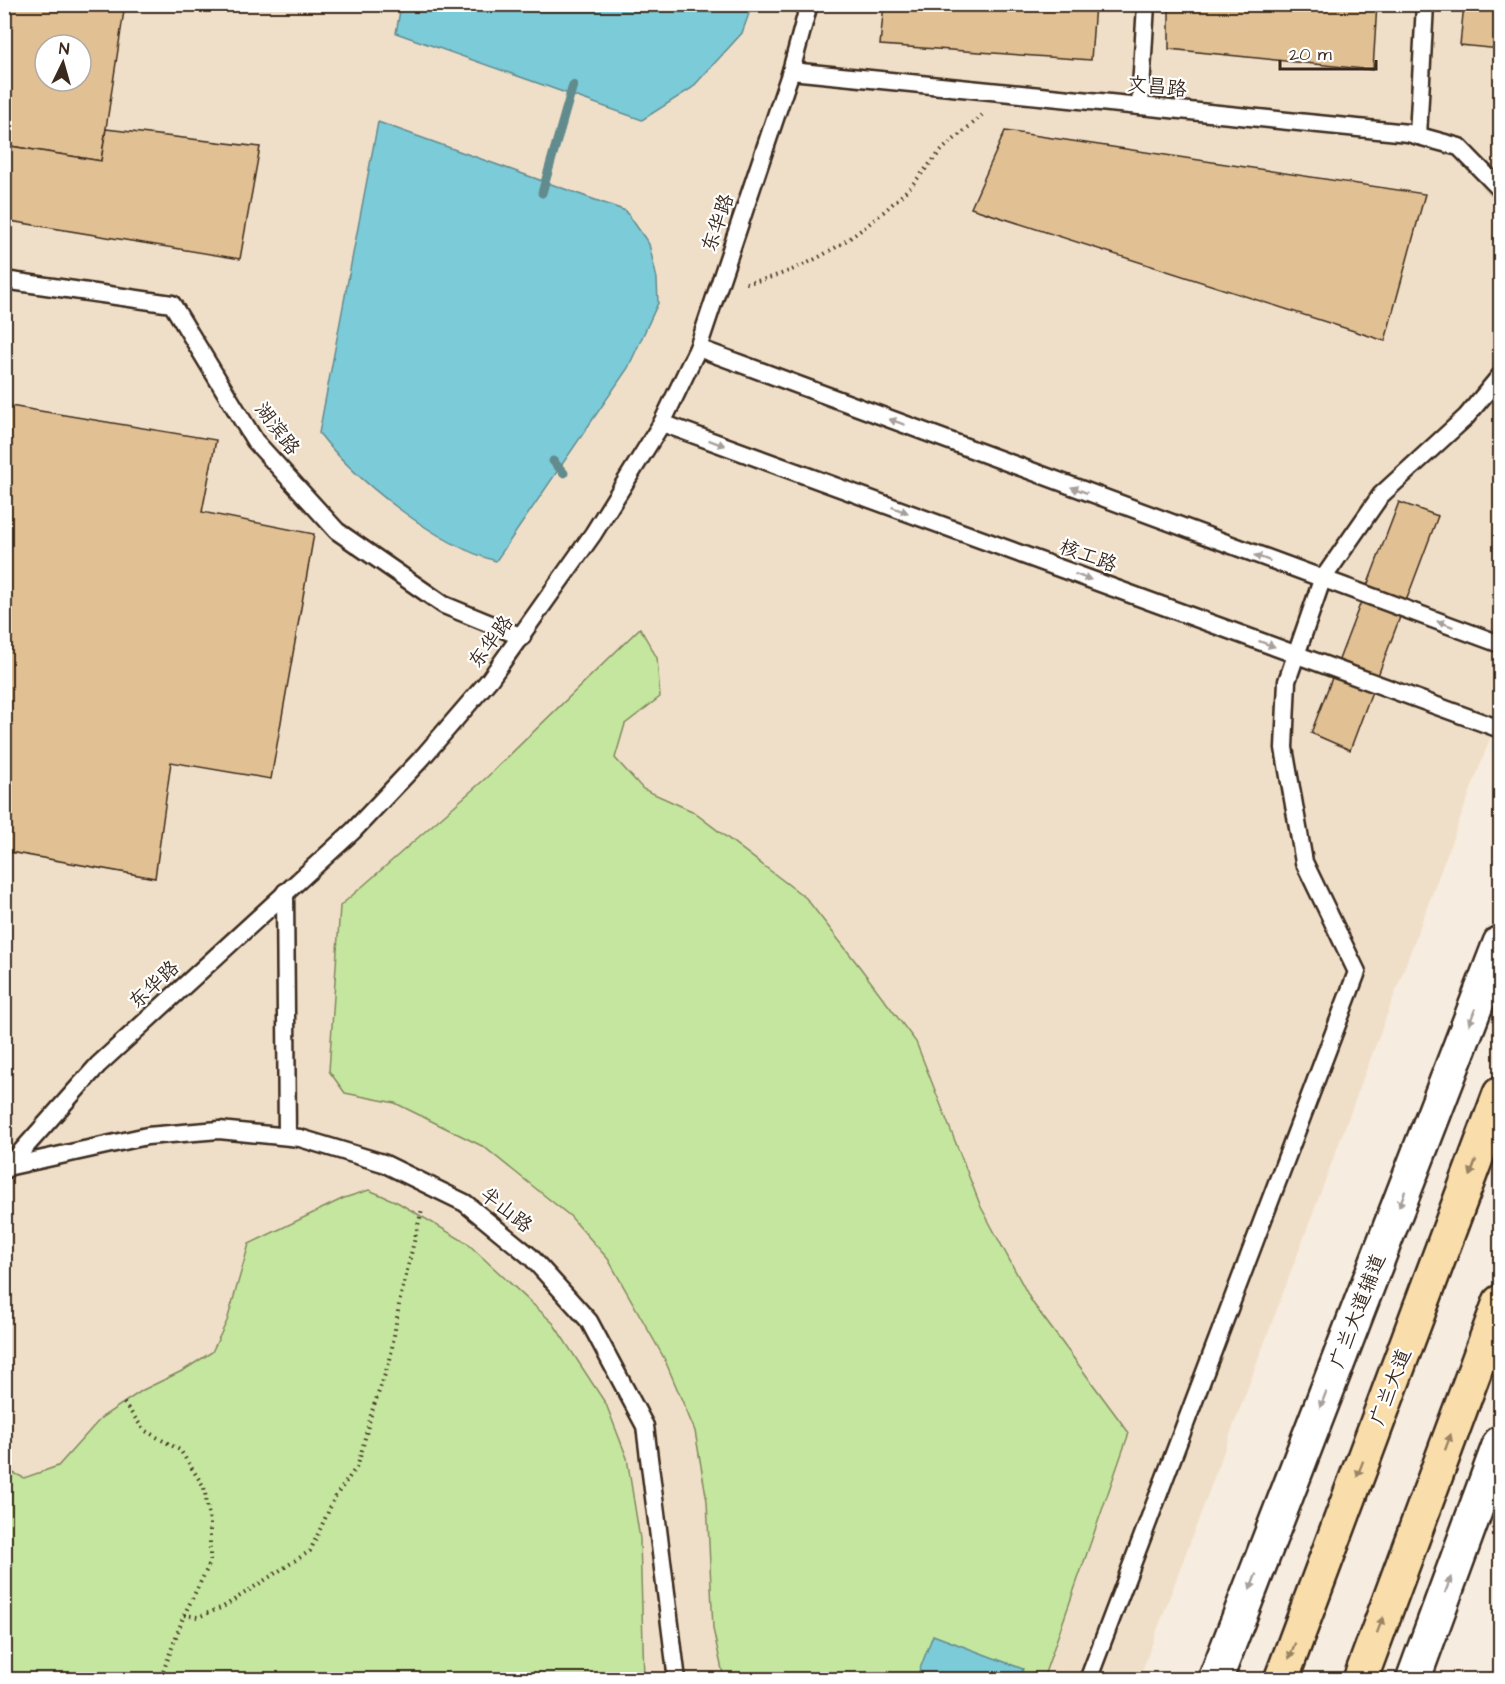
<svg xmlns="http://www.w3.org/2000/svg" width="1505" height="1684" viewBox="0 0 1505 1684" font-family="'Architects Daughter','LXGW WenKai TC',sans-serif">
  <rect width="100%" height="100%" fill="#f6ecdf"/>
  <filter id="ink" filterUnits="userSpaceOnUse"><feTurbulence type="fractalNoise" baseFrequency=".0167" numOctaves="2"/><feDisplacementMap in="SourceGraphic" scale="12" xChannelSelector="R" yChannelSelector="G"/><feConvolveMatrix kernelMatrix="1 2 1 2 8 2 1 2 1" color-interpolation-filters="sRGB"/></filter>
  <g filter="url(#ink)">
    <!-- built -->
    <path fill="#f0dfc8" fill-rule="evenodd" d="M5,5H1500V712L1139,1679L5,1680ZM45,45H81V81H45Z"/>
    <!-- green -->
    <g fill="#c5e69f" stroke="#80885e" stroke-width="1.5">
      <path d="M640,628L657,658L660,697L625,724L615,758L643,789L692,811L806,898L859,966L916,1042L981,1207L1032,1302L1129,1433L1043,1679H724L713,1629L707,1501L695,1431L664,1358L608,1259L570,1216L484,1147L395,1103L345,1093L329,1071L340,906L486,778Z"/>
      <path d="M369,1190L397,1202L467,1243L553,1323L606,1404L627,1458L640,1539L644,1679H5V1469L24,1478L58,1466L102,1417L143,1390L184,1370L212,1352L227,1321L249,1244L344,1198Z"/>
    </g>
    <!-- water -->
    <g fill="#7ccbd8" stroke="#628b8e" stroke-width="1.5">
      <path d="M401,5V4L752,5L742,33L692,88L642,120L396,33Z"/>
      <path d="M378,122L626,211L649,244L657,279L658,303L628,368L496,561C437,545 356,481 319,433Z"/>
      <path d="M933,1635L1023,1669L1019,1679H916Z"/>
    </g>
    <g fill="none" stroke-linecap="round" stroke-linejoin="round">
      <!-- stream -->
      <g stroke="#628b8e" stroke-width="9">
        <path d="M542,193L573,85"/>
        <path d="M553,461L564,473"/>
      </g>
    </g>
    <!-- building -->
    <g fill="#e1c093" stroke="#3b2a1e" stroke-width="1.5" fill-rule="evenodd">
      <path d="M4,4H125L101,161L4,145ZM45,45H81V81H45Z"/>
      <path d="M884,4H1095L1091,60L880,45Z"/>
      <path d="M1169,4H1377L1373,70L1169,49Z"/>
      <path d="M1464,4H1500V49L1460,45Z"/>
      <path d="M106,129L260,147L240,259L4,220V145L101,161Z"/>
      <path d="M1005,131L1425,194L1385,341L971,208Z"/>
      <path d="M4,405L216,440L202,512L314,534L271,779L171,762L155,878L4,851Z"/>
      <path d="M1399,502L1438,516L1350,750L1311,733Z"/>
    </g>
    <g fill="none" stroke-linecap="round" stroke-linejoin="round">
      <defs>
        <g id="service">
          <path d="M791,71L1408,133L1459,147L1500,189"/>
          <path d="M1140,106L1146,4"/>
          <path d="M1418,136L1425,4"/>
          <path d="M4,280L172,304L255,441L337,531L444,605L522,637"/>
          <path d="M698,348L1500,644"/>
          <path d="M662,423L1500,729"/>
          <path d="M285,892L287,1136"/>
          <path d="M7,1167L147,1136L219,1130L300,1138L383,1163L465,1203L531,1257L589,1321L645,1426L677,1680"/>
          <path d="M4,1171L98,1065L353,831L422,758L490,679L593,534L662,423L698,348L791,71L809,4"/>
          <path d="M1088,1680L1357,972L1304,862L1284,748L1287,681L1322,580L1381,495L1466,417L1500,376"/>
        </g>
        <g id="secondary">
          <path d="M1215,1680L1500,943"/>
          <path d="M1413,1680L1500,1443"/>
        </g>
        <g id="primary">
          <path d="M1281,1680L1500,1094"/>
          <path d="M1360,1680L1500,1302"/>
        </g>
      </defs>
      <!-- service casing -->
      <use href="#service" stroke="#3b2a1e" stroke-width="21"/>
      <!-- secondary casing -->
      <use href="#secondary" stroke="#3b2a1e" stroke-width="38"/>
      <!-- primary casing -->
      <use href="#primary" stroke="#3b2a1e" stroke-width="38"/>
      <!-- path -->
      <g stroke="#3b2a1e" stroke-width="4" stroke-dasharray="1.5 4.5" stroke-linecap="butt">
        <path d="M746,283C807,273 864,233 907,190C920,177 931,161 944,148C956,137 970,127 982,115"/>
        <path d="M124,1403L144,1430L180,1450L204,1487L210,1522V1563L184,1615L160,1680"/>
        <path d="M184,1615L198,1617L223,1607L310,1551L335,1497L358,1465L372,1411L390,1360L400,1299L422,1209"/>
      </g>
      <!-- service -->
      <use href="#service" stroke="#fff" stroke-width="16"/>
      <!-- secondary -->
      <use href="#secondary" stroke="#fff" stroke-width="33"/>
      <!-- primary -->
      <use href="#primary" stroke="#f9deab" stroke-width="33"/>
    </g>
    <!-- one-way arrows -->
    <defs><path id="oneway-solid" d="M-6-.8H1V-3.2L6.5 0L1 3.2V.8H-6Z" transform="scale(1.5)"/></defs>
    <g fill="#a79f9a">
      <use href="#oneway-solid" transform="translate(897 422) rotate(-160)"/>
      <use href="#oneway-solid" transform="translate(717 443) rotate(20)"/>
      <use href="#oneway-solid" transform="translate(1079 490) rotate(-160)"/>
      <use href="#oneway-solid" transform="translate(900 510) rotate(20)"/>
      <use href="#oneway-solid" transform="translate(1262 558) rotate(-160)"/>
      <use href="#oneway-solid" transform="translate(1083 577) rotate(20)"/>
      <use href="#oneway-solid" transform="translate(1445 624) rotate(-160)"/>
      <use href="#oneway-solid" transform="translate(1267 644) rotate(20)"/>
      <use href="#oneway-solid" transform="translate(1472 1017) rotate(111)"/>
      <use href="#oneway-solid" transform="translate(1402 1199) rotate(111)"/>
      <use href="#oneway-solid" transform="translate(1323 1400) rotate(111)"/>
      <use href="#oneway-solid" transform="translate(1253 1582) rotate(111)"/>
      <use href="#oneway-solid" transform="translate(1448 1585) rotate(-70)"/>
    </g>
    <g fill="#9a8464">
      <use href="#oneway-solid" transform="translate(1473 1168) rotate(110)"/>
      <use href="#oneway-solid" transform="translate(1448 1442) rotate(-70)"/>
      <use href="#oneway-solid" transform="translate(1360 1469) rotate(111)"/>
      <use href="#oneway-solid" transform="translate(1380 1625) rotate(-70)"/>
      <use href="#oneway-solid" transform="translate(1292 1651) rotate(111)"/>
    </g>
  </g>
  <g text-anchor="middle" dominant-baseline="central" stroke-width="4.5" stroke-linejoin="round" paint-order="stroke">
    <!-- street labels -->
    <g font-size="20" fill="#3b2a1e" stroke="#fff">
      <text transform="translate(1157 87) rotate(6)">文昌路</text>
      <text transform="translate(718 223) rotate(-71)">东华路</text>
      <text transform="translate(277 429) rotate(53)">湖滨路</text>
      <text transform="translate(1088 556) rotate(20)">核工路</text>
      <text transform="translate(491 642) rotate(-53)">东华路</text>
      <text transform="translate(154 985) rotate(-43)">东华路</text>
      <text transform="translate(506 1210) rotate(38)">半山路</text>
      <text transform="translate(1358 1311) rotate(-69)">广兰大道辅道</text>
      <text transform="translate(1391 1387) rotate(-69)">广兰大道</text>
    </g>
  </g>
  <!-- margin -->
  <rect width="1505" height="1684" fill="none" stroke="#fff" stroke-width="24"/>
  <rect x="12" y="12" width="1481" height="1660" fill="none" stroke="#3b2a1e" stroke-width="2" filter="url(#ink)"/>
  <!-- north arrow -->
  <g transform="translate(63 63) rotate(5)"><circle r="28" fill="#ffffff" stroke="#b1aaa5" stroke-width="1.5"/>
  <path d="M0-4.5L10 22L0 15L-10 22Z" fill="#3b2a1e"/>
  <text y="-9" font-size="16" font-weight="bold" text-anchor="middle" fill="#3b2a1e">N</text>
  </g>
  <!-- scale -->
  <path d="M1280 60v9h96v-9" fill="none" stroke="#3b2a1e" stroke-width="3"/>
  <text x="1289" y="60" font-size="18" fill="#3b2a1e" stroke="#ffffff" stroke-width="4.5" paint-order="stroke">20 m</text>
</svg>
